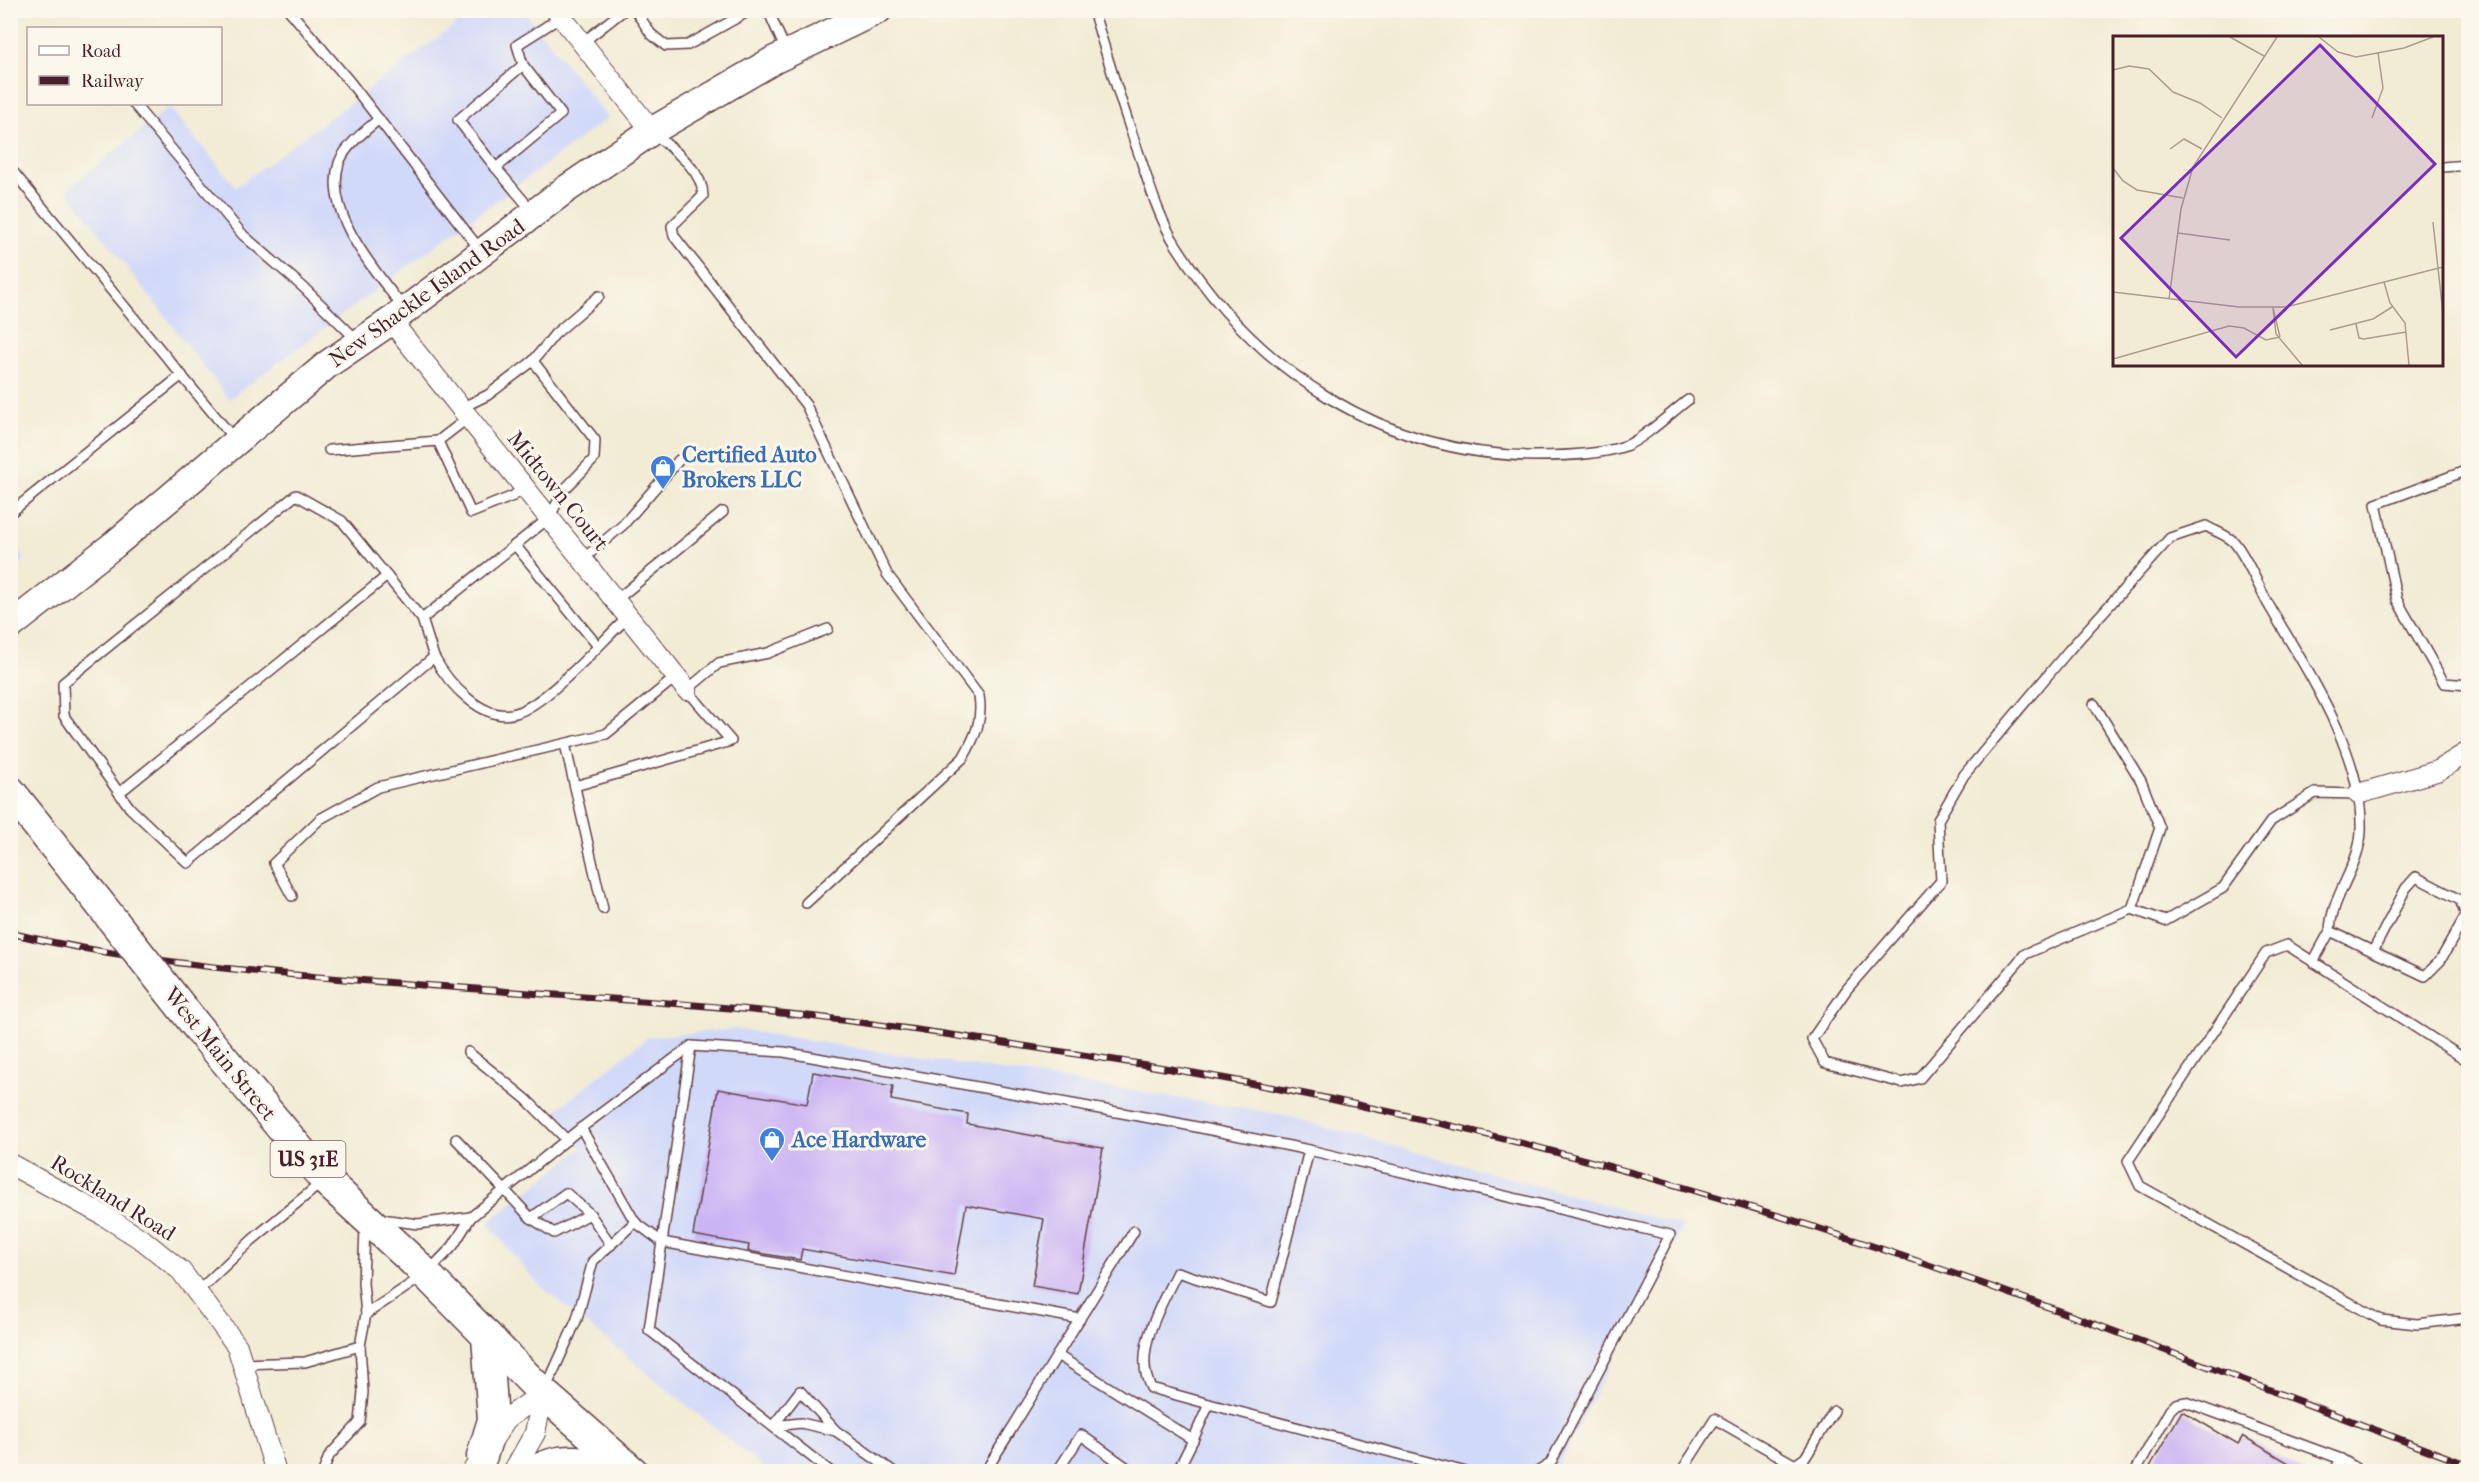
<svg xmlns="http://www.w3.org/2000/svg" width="2479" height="1482" viewBox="0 0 2479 1482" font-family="'IM FELL French Canon',serif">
  <rect width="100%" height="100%" fill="#fbf7ec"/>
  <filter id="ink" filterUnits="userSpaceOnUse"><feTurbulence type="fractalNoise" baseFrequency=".0167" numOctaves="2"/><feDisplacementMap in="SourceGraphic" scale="12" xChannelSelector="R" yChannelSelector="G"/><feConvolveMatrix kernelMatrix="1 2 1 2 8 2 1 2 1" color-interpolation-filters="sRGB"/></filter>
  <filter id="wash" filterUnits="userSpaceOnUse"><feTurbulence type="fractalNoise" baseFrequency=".008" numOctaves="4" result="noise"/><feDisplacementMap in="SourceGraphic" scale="24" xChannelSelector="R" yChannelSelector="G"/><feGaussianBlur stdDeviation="1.35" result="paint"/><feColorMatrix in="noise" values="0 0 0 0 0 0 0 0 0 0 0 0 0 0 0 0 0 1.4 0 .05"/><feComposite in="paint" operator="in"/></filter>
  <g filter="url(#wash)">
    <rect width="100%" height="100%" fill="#f2ecd5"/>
    <!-- built -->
    <g fill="#d1d9f9">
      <path d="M474,11H524L608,118L229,399L67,190L169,107L236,187Z"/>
      <path d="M10,541L25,559L11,571H10Z"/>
      <path d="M735,1029L1279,1114L1683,1226L1555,1471L769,1472L538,1284L487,1223L582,1148L555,1111L648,1037Z"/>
    </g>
    <g id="blocks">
      <!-- building -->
      <g fill="#cbb4f4">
        <path d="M813,1072L893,1086L891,1100L968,1114L967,1124L1103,1148L1078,1294L1032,1286L1044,1219L966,1205L954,1276L802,1249L800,1260L748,1251L749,1245L693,1235L718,1089L807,1104Z"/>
        <path d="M2182,1411L2238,1444L2243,1436L2304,1472H2147Z"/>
      </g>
    </g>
  </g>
  <g filter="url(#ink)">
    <use href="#blocks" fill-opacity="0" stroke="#633e44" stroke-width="1.5"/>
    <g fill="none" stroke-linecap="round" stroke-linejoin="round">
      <defs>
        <g id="service">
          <path d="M289,10L350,82L481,251"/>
          <path d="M635,10L651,34L666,46L688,45L751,10"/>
          <path d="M768,10L786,51"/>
          <path d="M1093,10C1108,60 1123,109 1140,157C1150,187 1159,218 1176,245C1256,372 1384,455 1536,456C1562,456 1600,455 1625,446C1642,440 1672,412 1688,400"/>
          <path d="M582,43L624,10"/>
          <path d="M134,104L243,235L303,287L358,341"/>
          <path d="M379,119C366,130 345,146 339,163C323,214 376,271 404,309"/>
          <path d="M653,133C672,149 703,169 703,196L672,226L674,236L806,405L887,574L979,696C983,721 975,737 963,758L806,903"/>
          <path d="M2442,167L2468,165"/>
          <path d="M10,168L235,440"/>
          <path d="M496,168L458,120L523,65"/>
          <path d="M532,211L496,168L561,114L523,65L517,45L561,17"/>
          <path d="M461,408L488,395L533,361"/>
          <path d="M438,441L471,513L513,496L524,488"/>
          <path d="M329,450L438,441L468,418"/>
          <path d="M2468,470L2376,504L2397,600L2444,683L2468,685"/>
          <path d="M10,513L182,375"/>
          <path d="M515,545L597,645"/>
          <path d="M582,560L623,525L679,460"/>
          <path d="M615,601L723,512"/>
          <path d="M422,619L434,657L188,863L130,808L64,716L63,683L296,495L342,521L422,619L549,518L564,490L594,459L595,440L533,361L555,334L599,296"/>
          <path d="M434,657C448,683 483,723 516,713C548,703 601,642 628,617"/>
          <path d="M2094,704L2141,781L2160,828L2132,909L2165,921L2223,888L2271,821L2315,793L2358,794"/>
          <path d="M565,744L603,909"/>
          <path d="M575,786L731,741L687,690L719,663L768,653L828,629"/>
          <path d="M119,793L387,576"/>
          <path d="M292,896L274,863L320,819L378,787L606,734L676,677"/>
          <path d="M2132,909L2025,954L1920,1078L1902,1083L1825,1063L1812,1039L1847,989L1941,881L1938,820L1964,775L2069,650L2170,538L2206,526C2214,531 2227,535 2234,542C2246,556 2258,585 2267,602C2305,668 2364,752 2361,832C2359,868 2331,896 2330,931L2425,976L2440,961L2466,915L2460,900L2416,877L2406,888L2373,951"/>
          <path d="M2313,962L2330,931"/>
          <path d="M691,1046L649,1330L831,1472"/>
          <path d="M468,1052L526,1099L567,1140"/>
          <path d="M2468,1061L2287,945L2266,953L2128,1161L2140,1186L2381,1320L2417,1324L2468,1318"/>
          <path d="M456,1139L531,1218L554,1233L590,1214"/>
          <path d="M1309,1150L1670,1235L1550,1464L1537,1472"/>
          <path d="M531,1218L566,1193L590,1214L611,1245"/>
          <path d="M381,1219L418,1224L471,1217"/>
          <path d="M635,1222L662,1242L1080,1319"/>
          <path d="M197,1292L252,1240L321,1183"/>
          <path d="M366,1314L426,1274L453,1246L471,1217L581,1128L691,1046L784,1052L1172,1122L1309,1150L1271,1302L1177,1272C1161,1306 1132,1352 1151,1388L1209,1404"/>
          <path d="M1057,1355L1193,1440L1209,1404L1466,1472"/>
          <path d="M243,1364L305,1362L360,1346"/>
          <path d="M546,1388L577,1319L593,1261L635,1222L581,1128"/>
          <path d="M773,1426L800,1391L836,1431L894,1472"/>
          <path d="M773,1426L801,1423L836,1431"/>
          <path d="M323,1472L329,1456L360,1422L363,1392L360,1346L366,1314L363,1283L365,1227"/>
          <path d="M985,1472L1134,1231"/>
          <path d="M1057,1472L1081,1435L1133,1472"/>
          <path d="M1177,1472L1193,1440"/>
          <path d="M1681,1472L1715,1419L1795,1465L1805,1458L1834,1411"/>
          <path d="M2135,1472L2170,1410L2176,1404L2186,1402L2341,1459L2363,1472"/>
          <path d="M2334,1472L2341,1459"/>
        </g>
        <g id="minor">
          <path d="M556,10L652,131"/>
          <path d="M391,321L687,690"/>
          <path d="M2358,794L2437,771L2468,752"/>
          <path d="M10,1164L103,1215L144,1241L181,1271L237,1346L276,1472"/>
          <path d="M472,1472L506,1419L543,1393"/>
          <path d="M513,1472L535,1433L543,1393"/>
        </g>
        <path id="secondary" d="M10,626L115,544L328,364L391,321L565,190L652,131L774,60L878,10"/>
        <g id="primary">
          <path d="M10,791L74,871"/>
          <path d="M202,1033L325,1180L414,1262L543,1393L633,1472"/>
          <path d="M482,1456L493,1420L487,1336"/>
          <path d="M533,1472C565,1452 597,1464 631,1471"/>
        </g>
      </defs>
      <!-- service casing -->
      <use href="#service" stroke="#633e44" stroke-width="12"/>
      <!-- minor casing -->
      <use href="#minor" stroke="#633e44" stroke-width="22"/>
      <!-- secondary casing -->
      <use href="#secondary" stroke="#633e44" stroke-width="30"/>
      <!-- primary casing -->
      <use href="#primary" stroke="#633e44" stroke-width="33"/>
      <!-- service -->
      <use href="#service" stroke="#fff" stroke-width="9"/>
      <!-- minor -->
      <use href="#minor" stroke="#fff" stroke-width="20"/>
      <!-- secondary -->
      <use href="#secondary" stroke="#fff" stroke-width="27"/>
      <!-- primary -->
      <use href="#primary" stroke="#fff" stroke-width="30"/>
      <defs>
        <path id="rail" d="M10,933C175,972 346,978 515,992C603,999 693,1003 781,1013C886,1024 991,1041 1095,1057C1350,1095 1603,1158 1848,1238C2057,1306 2262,1388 2468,1465"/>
      </defs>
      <!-- rail casing -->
      <use href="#rail" stroke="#4a1f2b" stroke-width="7"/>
      <!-- rail -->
      <use href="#rail" stroke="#fbf7ec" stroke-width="4.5" stroke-dasharray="14" stroke-linecap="butt"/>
      <defs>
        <path id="primary-bridge" d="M74,871L202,1033"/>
      </defs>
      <!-- primary-bridge casing -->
      <use href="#primary-bridge" stroke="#633e44" stroke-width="33" stroke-linecap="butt"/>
      <!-- primary-bridge -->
      <use href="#primary-bridge" stroke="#fff" stroke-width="30"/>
    </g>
  </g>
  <!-- icons -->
  <defs>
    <symbol id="shop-pin" viewBox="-11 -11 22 30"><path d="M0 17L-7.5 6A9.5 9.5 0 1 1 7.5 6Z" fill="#3f7fe0" stroke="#fbf7ec"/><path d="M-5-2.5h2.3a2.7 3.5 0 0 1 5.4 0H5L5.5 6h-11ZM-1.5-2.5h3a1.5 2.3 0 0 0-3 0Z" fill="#fff"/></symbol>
  </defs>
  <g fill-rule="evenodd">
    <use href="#shop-pin" x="648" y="453" width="30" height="40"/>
    <use href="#shop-pin" x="757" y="1125" width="30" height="40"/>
  </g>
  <g text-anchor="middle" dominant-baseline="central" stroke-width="6" stroke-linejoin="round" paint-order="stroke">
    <!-- shield labels -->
    <rect fill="#fbf7ec" stroke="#7f6065" stroke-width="1.5" x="270.5" y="1141" width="75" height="36" rx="4.5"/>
    <g font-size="21" font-weight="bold" fill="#4a1f2b">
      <text x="308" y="1159">US 31E</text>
    </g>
    <!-- street labels -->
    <g font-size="22" fill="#4a1f2b" stroke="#fbf7ec">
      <text transform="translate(427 293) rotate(-36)">New Shackle Island Road</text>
      <text transform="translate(558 491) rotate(51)">Midtown Court</text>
      <text transform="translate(220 1054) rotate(51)">West Main Street</text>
      <text transform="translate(113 1198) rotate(32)">Rockland Road</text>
    </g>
    <!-- shop labels -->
    <g font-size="22" font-weight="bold" fill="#366cbe" stroke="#fbf7ec" text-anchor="start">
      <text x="682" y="455">Certified Auto<tspan x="682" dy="25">Brokers LLC</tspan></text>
      <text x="792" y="1140">Ace Hardware</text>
    </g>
  </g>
  <!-- overview -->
  <g transform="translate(2113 36)">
    <rect width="330" height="330" fill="#f2ecd5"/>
    <path fill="none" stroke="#af9a91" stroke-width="1.5" d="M117,1L151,20M206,1L225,16L243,21L291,12L320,1M0,34L16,30L36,33L60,56L87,67L109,82M259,82L270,52L265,17M57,113L71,103L89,113M0,132L10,145L24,154L70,162M320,186L330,278M65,197L117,204M271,246L277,267L292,287L296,329M0,256L126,271H173L330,231M56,263L68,173L80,131L164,1M160,272L163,298L189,329M160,272L167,301M243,288L246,302L251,303L293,296M217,294L260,283L279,271M0,323L116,290L131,292L153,304L167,301"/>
    <path fill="#7b2cbf" fill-opacity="0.15" stroke="#7b2cbf" stroke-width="3" d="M207,9L322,128L123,321L8,202Z"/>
    <rect width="330" height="330" fill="none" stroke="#4a1f2b" stroke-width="3"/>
  </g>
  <!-- margin -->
  <rect width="2479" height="1482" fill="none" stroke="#fbf7ec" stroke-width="36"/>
  <!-- legend -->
  <rect x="27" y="27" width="195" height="78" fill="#fbf7ec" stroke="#b4a19f" stroke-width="1.5"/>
  <rect x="39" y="46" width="30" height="9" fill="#ffffff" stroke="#b4a19f" stroke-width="1.5"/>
  <text x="81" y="57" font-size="18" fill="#4a1f2b">Road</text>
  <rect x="39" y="76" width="30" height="9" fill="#4a1f2b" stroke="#b4a19f" stroke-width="1.5"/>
  <text x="81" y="87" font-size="18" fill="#4a1f2b">Railway</text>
</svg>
